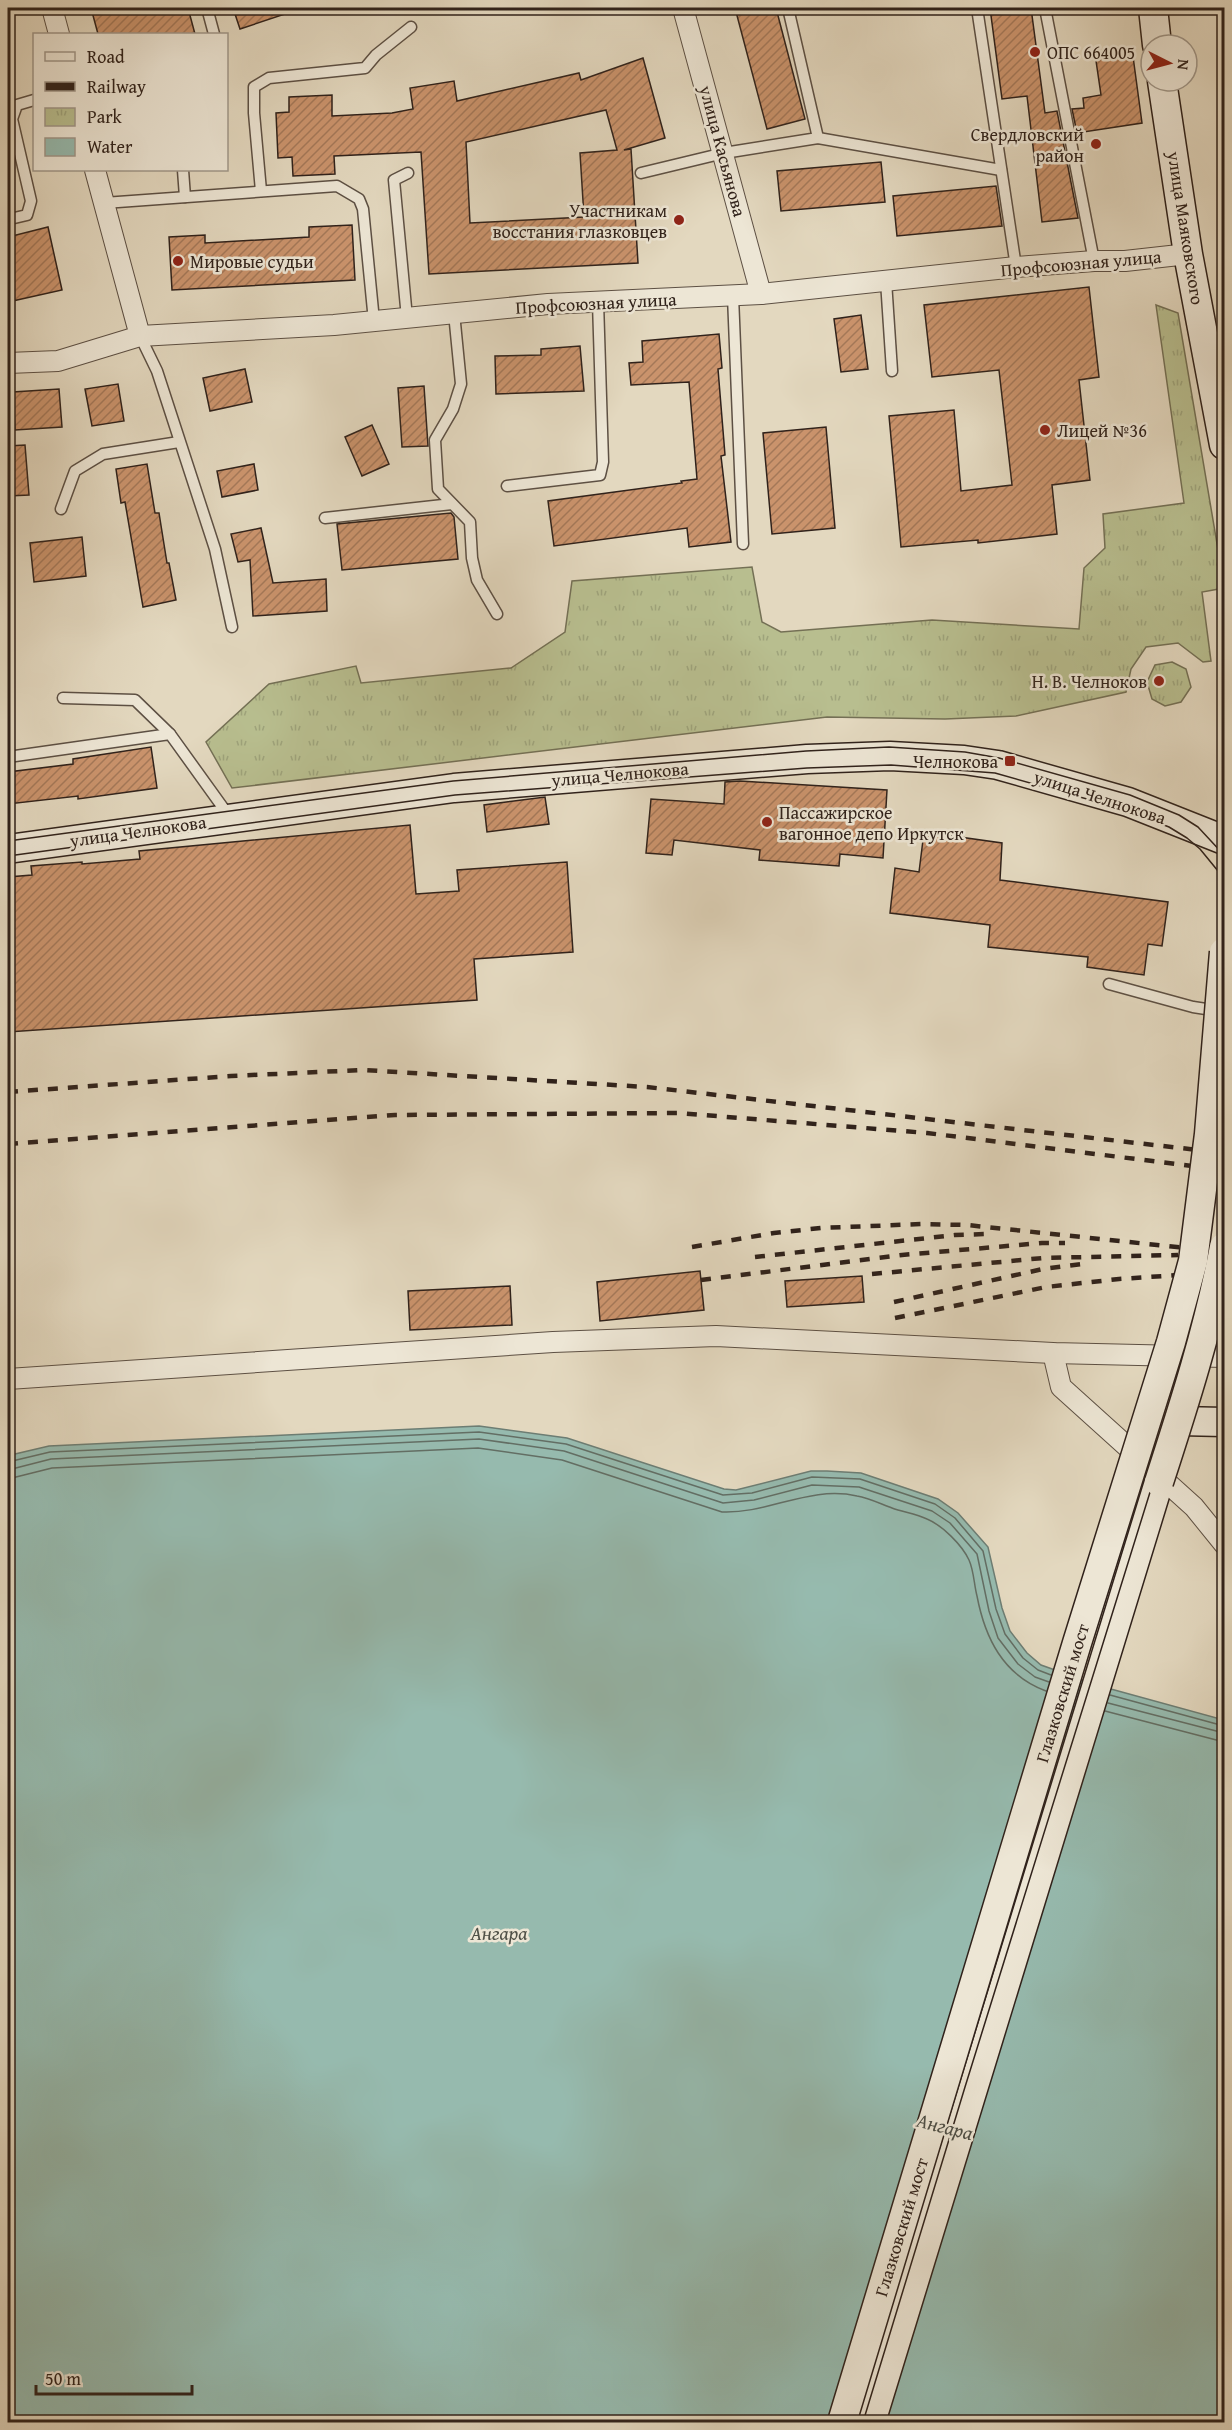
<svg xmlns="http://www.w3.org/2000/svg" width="1232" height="2430" viewBox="0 0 1232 2430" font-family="'Gentium Book Plus',serif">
  <defs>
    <pattern id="park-tufts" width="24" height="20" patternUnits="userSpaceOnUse" patternTransform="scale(1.5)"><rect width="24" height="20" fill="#b8be8f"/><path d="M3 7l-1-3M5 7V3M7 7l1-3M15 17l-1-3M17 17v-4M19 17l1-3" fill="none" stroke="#9ea37b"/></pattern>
    <pattern id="building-hatch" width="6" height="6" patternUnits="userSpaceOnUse" patternTransform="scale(1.5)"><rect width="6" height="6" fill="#ca936c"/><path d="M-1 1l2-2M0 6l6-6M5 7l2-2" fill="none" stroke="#a47858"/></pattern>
  </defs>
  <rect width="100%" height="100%" fill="#e3d8bf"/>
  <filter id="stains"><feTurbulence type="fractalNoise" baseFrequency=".00333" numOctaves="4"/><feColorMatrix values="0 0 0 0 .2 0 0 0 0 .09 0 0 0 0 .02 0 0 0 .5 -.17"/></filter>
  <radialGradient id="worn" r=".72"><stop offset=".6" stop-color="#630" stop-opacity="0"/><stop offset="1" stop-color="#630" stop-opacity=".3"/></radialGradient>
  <!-- park -->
  <g fill="url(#park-tufts)" stroke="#747055" stroke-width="1.5">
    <path d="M1156,305L1178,313L1224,585V588L1202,592L1211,661L1203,662L1178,643L1146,647L1131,669L1126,692L1016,716L945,719L827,717L232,788L206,742L269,684L356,666L361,683L511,668L565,632L572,581L752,567L762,622L781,632L932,620L1079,629L1084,568L1105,548L1103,514L1184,503Z"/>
    <path d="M1172,662L1186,669L1191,687L1181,702L1165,706L1152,699L1147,682L1155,665Z"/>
  </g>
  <!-- water -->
  <path fill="#96baae" stroke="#6d7d73" stroke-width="1.5" d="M479,1426L567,1438L724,1489L736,1490L811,1471H827L861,1473L938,1499L958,1513L988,1547L1002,1608L1010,1631L1027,1653L1041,1665L1100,1686L1224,1720V2422H8V1458L15,1454L49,1446Z"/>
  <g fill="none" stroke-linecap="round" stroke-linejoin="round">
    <!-- shore -->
    <g stroke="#636e64" stroke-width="1.5">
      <path d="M8,1462L50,1452L479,1432L566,1444L723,1495L752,1493L812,1477L860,1479L935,1504L955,1518L983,1551L996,1609L1005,1634L1023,1658L1038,1670L1051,1675"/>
      <path d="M8,1470L51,1459L479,1439L564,1451L723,1503L754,1500L812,1485L859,1487L932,1511L950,1523L977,1554L989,1611L998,1638L1018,1664L1035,1677L1049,1682"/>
      <path d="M8,1479L52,1468L478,1448L562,1460L722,1512C768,1514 810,1485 857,1496C869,1498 881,1504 892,1508C903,1512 916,1514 927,1519C942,1525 962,1545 969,1560C974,1571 974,1585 977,1596C985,1638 1003,1675 1046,1691"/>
      <path d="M1110,1695L1224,1726"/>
      <path d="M1108,1703L1224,1733"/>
      <path d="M1105,1711L1224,1742"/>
    </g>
  </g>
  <!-- building -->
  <g fill="url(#building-hatch)" stroke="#30221b" stroke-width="1.5" fill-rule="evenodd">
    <path d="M91,8H188L195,34H98Z"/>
    <path d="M233,8H294V11L240,29Z"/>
    <path d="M735,8H776L805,119L767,129Z"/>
    <path d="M990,8H1031L1045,113L1057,111L1078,218L1042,222L1027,96L1002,99Z"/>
    <path d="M1132,49L1142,123L1077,133L1072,109L1084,108L1083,98L1101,95L1095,54Z"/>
    <path d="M643,58L665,138L624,150L631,149L638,263L429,274L421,152L334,156L335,174L293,176L292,157L278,158L276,113L289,112V97L332,95V116L392,113L413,109L410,88L454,81L457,101L579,73L581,80ZM606,110L617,150L580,153L584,217L470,223L466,142Z"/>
    <path d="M881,162L885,202L781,211L777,171Z"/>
    <path d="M996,186L1002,226L897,236L893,196Z"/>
    <path d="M352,225L355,280L172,290L169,237L205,235V243L309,237V227Z"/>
    <path d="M48,227L62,290L8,302V237Z"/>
    <path d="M1089,287L1099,377L1079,380L1090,480L1052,485L1057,534L978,543V540L901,547L889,416L954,410L961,491L1012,485L999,370L932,377L924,305Z"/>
    <path d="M861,315L868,369L841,372L834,319Z"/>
    <path d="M719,334L722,368L718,369L725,455L721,456L731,542L689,547L687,528L554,546L548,501L682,483L681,481L697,479L689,382L631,385L629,363L643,362L642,341Z"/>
    <path d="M580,346L584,391L496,394L495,356L541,355V349Z"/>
    <path d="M245,369L252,402L210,411L203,378Z"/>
    <path d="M118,384L124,421L92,426L85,389Z"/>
    <path d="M424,386L428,446L402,447L398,388Z"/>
    <path d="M59,389L62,427L15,430L13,392Z"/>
    <path d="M372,425L389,464L362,476L345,437Z"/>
    <path d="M826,427L835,528L772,534L763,433Z"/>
    <path d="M25,445L29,495L8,496V446Z"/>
    <path d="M147,464L155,513H159L167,563H169L176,600L143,607L125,502L121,503L116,469Z"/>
    <path d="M254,464L258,490L222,497L217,471Z"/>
    <path d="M451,513L454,517L458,559L342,570L337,524Z"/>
    <path d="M261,528L273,583L326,579L327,611L253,616L250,560L238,562L231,534Z"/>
    <path d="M82,537L86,576L34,582L30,543Z"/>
    <path d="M151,747L157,788L78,799V796L8,804V772L73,764V759Z"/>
    <path d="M740,781L887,790L883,858L840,854L839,866L759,860L760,850L674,840L672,855L646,853L651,799L724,804L725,782Z"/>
    <path d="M545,797L549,824L487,832L484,805Z"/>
    <path d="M410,825L416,894L459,891L457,870L567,862L573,952L474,959L477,1000L8,1032V877L32,875L31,866L82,862V864L140,859L139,851Z"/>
    <path d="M924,832L1002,843L1000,880L1168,902L1162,946L1148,944L1144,975L1087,967L1088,957L988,947L990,925L890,913L895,868L919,872Z"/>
    <path d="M700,1271L704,1310L600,1321L597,1282Z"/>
    <path d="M862,1276L864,1302L787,1307L785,1281Z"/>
    <path d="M510,1286L512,1325L410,1330L408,1291Z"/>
  </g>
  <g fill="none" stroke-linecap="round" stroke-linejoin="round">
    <defs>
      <g id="lane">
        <path d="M207,8L214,34"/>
        <path d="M977,8L1016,267"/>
        <path d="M1045,8L1094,261"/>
        <path d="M818,138L1001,170"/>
        <path d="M183,170L185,197"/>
        <path d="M641,173L724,153L818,138L788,8"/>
        <path d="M261,191L254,113V87L269,78L365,68L376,55L411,27"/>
        <path d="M104,203L337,186L359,199L363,209L374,321"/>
        <path d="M10,219L27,215L31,201L12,119L17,105L34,100"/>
        <path d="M886,281L892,371"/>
        <path d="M733,296L743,544"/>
        <path d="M454,313L461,384L453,409L435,440L438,489L470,522L472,558L477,580L497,614"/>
        <path d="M407,318L394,180L408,173"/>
        <path d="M140,336L157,371L215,549L232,627"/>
        <path d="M507,486L600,475L603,462L598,302"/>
        <path d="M61,509L75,471L103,454L179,442"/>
        <path d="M325,518L452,504"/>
        <path d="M63,698L135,700L170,734"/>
        <path d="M8,757L170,734L229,816"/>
        <path d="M1109,984L1193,1007L1219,1011"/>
      </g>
      <g id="street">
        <path d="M52,8L59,34"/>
        <path d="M683,8L761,294"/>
        <path d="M95,170L140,336"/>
        <path d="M8,363L58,361L140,336L334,325L548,304L761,294L1016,267L1094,261H1125L1188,254"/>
        <path d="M1053,1353L1061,1387L1194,1507L1224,1544"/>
        <path d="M8,1379L553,1342L716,1336L1053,1353L1224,1357"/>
      </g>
      <g id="secondary">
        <path d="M1153,8L1157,45"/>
        <path d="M1162,81L1188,254L1224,445"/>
        <path d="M8,849L454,788L807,759L890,756L964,760L998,765L1128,802L1224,840"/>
        <path d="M1179,1421L1224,1422"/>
        <path d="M871,2422L1159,1482"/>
      </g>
    </defs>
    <!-- lane casing -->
    <use href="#lane" stroke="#5d5044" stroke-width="13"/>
    <!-- street casing -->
    <use href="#street" stroke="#5d5044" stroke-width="22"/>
    <!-- secondary casing -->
    <use href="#secondary" stroke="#30221b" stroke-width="31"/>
    <!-- lane -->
    <use href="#lane" stroke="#ede6d5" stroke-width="10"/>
    <!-- street -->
    <use href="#street" stroke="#ede6d5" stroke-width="20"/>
    <!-- secondary -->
    <use href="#secondary" stroke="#ede6d5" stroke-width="28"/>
    <!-- tram -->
    <g stroke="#30221b" stroke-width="1.5">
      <path d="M8,841L453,781L806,751L889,747L965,752L999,758L1130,795L1179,815L1198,827L1224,855"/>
      <path d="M8,856L455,795L807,768L891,765L995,773L1126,810L1169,827L1187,838L1200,849L1218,871L1224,885"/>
      <path d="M848,2422L951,2082L1183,1334L1202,1259L1207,1227L1224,1066"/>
      <path d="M863,2422L965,2087L1165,1444L1216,1262L1224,1202"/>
    </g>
    <!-- rail -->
    <g stroke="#30221b" stroke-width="4.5" stroke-dasharray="10 10" stroke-linecap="butt">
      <path d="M8,1092L231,1076L363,1070L647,1087L1224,1153"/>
      <path d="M8,1144L395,1115L678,1113L927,1133L1224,1170"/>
      <path d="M692,1247L774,1233L821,1228L922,1224L967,1225L1224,1252"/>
      <path d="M755,1257L955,1235L987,1234"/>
      <path d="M872,1274L1043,1258L1178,1255"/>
      <path d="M701,1280L902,1255L1042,1243H1065"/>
      <path d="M894,1302L1043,1269L1082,1264"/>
      <path d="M895,1318L1046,1287L1119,1279L1224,1272"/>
    </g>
    <defs>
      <g id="secondary-bridge">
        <path d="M1159,1482C1184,1405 1209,1327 1224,1247"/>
        <path d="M842,2422L1077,1643L1171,1342L1193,1261L1209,1134L1224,952"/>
      </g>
    </defs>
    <!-- secondary-bridge casing -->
    <use href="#secondary-bridge" stroke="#30221b" stroke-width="31" stroke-linecap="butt"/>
    <!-- secondary-bridge -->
    <use href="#secondary-bridge" stroke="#ede6d5" stroke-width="28"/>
  </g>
  <!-- markers -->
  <g fill="#8f2418" stroke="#ede6d5" stroke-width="2">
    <circle cx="1035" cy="52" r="6"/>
    <circle cx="1096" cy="144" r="6"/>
    <circle cx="679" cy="220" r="6"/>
    <circle cx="178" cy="261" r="6"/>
    <circle cx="1045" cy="430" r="6"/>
    <circle cx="1159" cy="681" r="6"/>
    <rect x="1004" y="755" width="12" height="12" rx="3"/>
    <circle cx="767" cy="822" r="6"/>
  </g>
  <g text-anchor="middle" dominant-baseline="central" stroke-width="5" stroke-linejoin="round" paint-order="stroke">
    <!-- poi labels -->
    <g font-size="18" fill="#30221b" stroke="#ede6d5" text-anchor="start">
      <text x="1047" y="52">ОПС 664005</text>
      <text x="1084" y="134" text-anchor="end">Свердловский<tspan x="1084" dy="21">район</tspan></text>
      <text x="667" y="210" text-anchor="end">Участникам<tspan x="667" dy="21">восстания глазковцев</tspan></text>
      <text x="190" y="261">Мировые судьи</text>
      <text x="1057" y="430">Лицей №36</text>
      <text x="1147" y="681" text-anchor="end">Н. В. Челноков</text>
      <text x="998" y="761" text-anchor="end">Челнокова</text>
      <text x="779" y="812">Пассажирское<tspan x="779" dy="21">вагонное депо Иркутск</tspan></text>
    </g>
    <!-- street labels -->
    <g font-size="18" fill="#30221b" stroke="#ede6d5">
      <text transform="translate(723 151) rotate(75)">улица Касьянова</text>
      <text transform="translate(1186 228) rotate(81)">улица Маяковского</text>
      <text transform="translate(1081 263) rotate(-5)">Профсоюзная улица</text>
      <text transform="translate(596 303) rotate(-3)">Профсоюзная улица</text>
      <text transform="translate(620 774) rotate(-5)">улица Челнокова</text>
      <text transform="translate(1100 797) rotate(18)">улица Челнокова</text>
      <text transform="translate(138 831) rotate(-8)">улица Челнокова</text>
      <text transform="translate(1062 1693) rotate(-73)">Глазковский мост</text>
      <text transform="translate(901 2227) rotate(-73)">Глазковский мост</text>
    </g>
    <!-- water labels -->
    <g font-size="20" font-style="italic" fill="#4f5047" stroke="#ede6d5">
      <text x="499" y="1932">Ангара</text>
      <text transform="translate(945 2126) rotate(14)">Ангара</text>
    </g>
  </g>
  <!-- margin -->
  <rect width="1232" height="2430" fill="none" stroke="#e3d8bf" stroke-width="30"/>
  <rect x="9" y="9" width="1214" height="2412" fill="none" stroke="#30221b" stroke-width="3"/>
  <rect x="15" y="15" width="1202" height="2400" fill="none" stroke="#30221b" stroke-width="1.5"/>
  <!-- legend -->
  <rect x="33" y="33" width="195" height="138" fill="#ede6d5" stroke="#a1988b" stroke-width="1.5"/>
  <rect x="45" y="52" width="30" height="9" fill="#ede6d5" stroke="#a1988b" stroke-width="1.5"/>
  <text x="87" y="63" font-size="18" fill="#30221b">Road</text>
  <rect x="45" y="82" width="30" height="9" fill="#30221b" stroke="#a1988b" stroke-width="1.5"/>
  <text x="87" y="93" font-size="18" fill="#30221b">Railway</text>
  <rect x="45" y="108" width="30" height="18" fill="url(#park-tufts)" stroke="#a1988b" stroke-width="1.5"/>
  <text x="87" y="123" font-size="18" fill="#30221b">Park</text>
  <rect x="45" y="138" width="30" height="18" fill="#96baae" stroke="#a1988b" stroke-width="1.5"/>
  <text x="87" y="153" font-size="18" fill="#30221b">Water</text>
  <!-- north arrow -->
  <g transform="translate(1169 63) rotate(96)"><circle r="28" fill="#ede6d5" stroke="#a1988b" stroke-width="1.5"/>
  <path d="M0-4.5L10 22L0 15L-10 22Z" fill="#8f2418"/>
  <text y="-9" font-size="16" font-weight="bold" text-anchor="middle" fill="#30221b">N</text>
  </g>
  <!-- scale -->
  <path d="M36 2385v9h156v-9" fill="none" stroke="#30221b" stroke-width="3"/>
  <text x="45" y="2385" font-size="18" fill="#30221b" stroke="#ede6d5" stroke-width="4.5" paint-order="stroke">50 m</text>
  <rect width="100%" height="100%" filter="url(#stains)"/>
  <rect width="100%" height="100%" fill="url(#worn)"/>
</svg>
